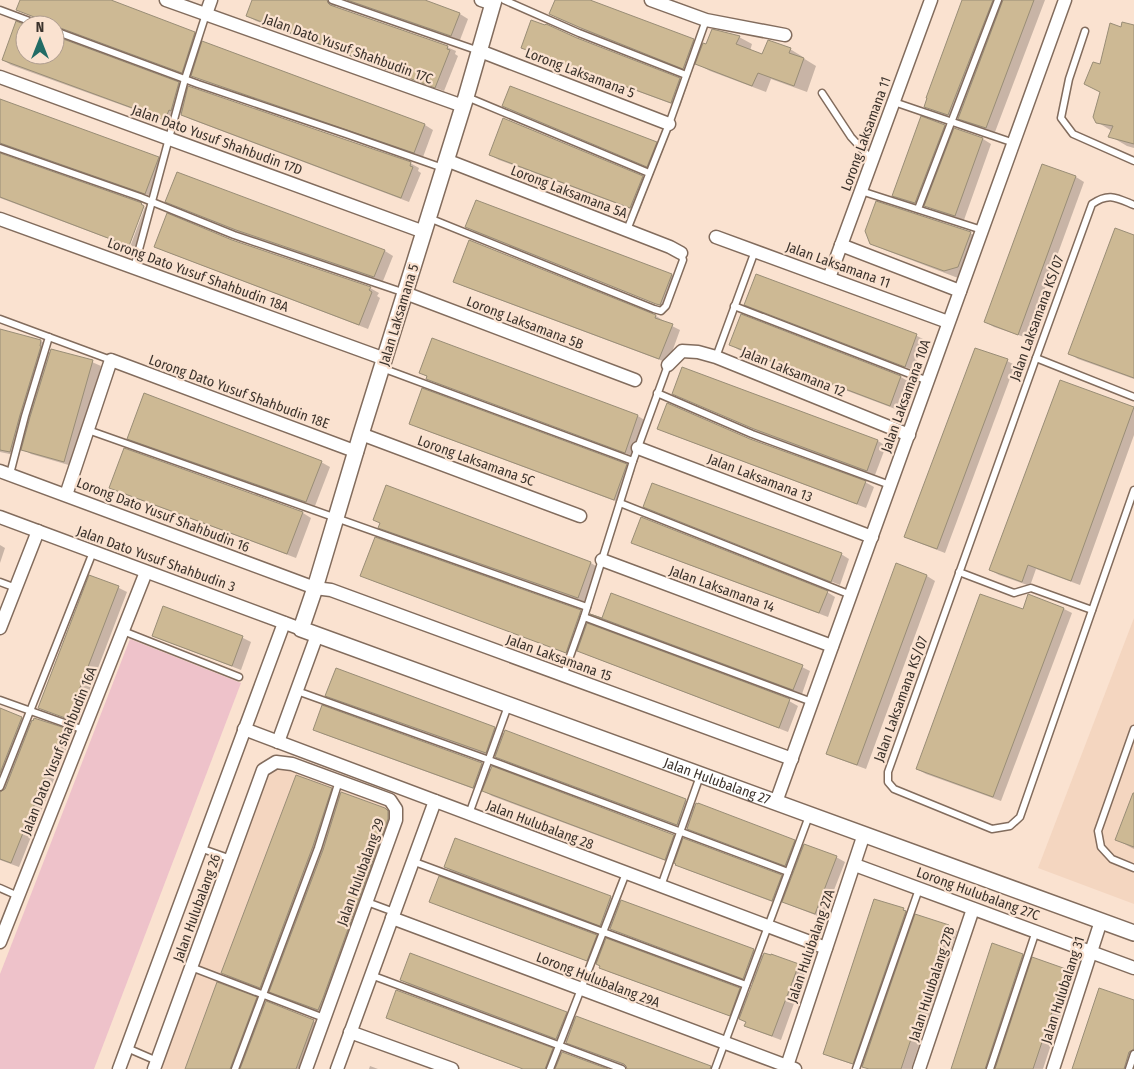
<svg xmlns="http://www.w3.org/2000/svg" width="1134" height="1069" viewBox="0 0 1134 1069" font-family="'Fira Sans Condensed',sans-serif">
  <rect width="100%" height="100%" fill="#fae2d0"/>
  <!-- built -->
  <g fill="#f4d6c0">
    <path d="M1134,618V904L1038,868Z"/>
    <path d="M277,768H290L388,805L392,818L301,1069H160L267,774Z"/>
  </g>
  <!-- green -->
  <path fill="#eec2ca" d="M130,639L241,683L94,1069H0V974Z"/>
  <!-- shadow -->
  <g fill="#0003">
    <path d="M21,0H108L194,33L203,38L201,42L425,125L433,130L423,157L201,80L191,75L190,76L66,30L61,31L58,35L59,39L178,83L189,89L410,163L419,168L418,171L421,173L409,202L190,119L180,113V115L178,114L174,124L11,65L3,60L25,55H55V25H46L45,22L26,14L17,9Z"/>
    <path d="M253,0H339L335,4L336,8L447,47L456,51L455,54L458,56L444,91L256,21L247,16Z"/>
    <path d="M345,0H421L460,14L468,19L460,40Z"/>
    <path d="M556,0H587L693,41L703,46L739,37L752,44L750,51L763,56L790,49L803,57V58L816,66L807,92L771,79L766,92L710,71L695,63L692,72L591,33L559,19L551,14Z"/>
    <path d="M964,0H1045L995,132L968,123L958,117L957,119L934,111L925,106Z"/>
    <path d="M1134,26V148L1127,146L1110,136L1112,131L1097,122L1101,92L1086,84L1100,66L1121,29Z"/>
    <path d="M577,39L680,79L688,84L680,107L531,52L522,47Z"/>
    <path d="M0,100L158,159L166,163L154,197L11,147L6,148L3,152L4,156L143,205L128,246L0,198Z"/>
    <path d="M504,106L656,143L664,148L655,170L512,111Z"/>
    <path d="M944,126L954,132L955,129L983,139L991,144L964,220L934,210L924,205V207L902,200L893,195Z"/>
    <path d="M490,155L642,177L650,182L639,212L499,160Z"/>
    <path d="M1043,166L1076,177L1084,182L1027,338L994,327L985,322Z"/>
    <path d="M167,201L385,251L393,256L383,281L246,235L175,206Z"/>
    <path d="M145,207L149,209L138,250L130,247Z"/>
    <path d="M467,227L672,275L680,280L668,309L475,232Z"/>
    <path d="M970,233L983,240L958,278L885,250L871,243Z"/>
    <path d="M1134,236V379L1078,359L1070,354Z"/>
    <path d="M232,241L370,288L379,293L377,296L380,298L368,329L164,251L156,247Z"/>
    <path d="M470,241L656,316L664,321V322L680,330L668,363L463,286L455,282Z"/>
    <path d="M757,275L917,336L925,340L913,370L754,309Z"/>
    <path d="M742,316L901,377L909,382L898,410L739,350L731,345Z"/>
    <path d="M0,331L41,341L49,346L48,351L51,353L92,362L101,366L72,466L31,454L21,448L19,456L0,452Z"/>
    <path d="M433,340L638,416L646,421L633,456L436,383L428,378V377L420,373Z"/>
    <path d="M1007,361L1015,365L945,553L914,541L906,537Z"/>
    <path d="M683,368L878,441L886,446L875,475L764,434L682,398L673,393Z"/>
    <path d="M1060,381L1134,409V435L1080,585L1036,569L1030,586L999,575L990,570Z"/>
    <path d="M411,423L626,465L635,470L623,504L419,428Z"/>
    <path d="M659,428L750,440L865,482L874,487L866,508L667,433Z"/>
    <path d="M128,438L321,462L330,467L315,506L137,443Z"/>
    <path d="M387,486L591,563L599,568L586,602L388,532L380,527Z"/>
    <path d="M110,487L303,513L311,518L296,558L119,492Z"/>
    <path d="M645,506L841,554L849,559L840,585L653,511Z"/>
    <path d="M633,542L827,592L835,597L828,617L641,547Z"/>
    <path d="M0,545L5,548L0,563Z"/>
    <path d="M927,576L935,581L866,769L836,758L828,753Z"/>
    <path d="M90,577L119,588L127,592L77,723L74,722L75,720L47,710V712L40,708Z"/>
    <path d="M370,580L580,611L589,616L586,624L789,701L798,706L788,732L587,655L577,650L575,656Z"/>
    <path d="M611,595L802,667L810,671L802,694L602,619Z"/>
    <path d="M164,607L243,638L251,642L241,670L162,640L153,635Z"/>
    <path d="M1064,609L1072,613L1001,801L926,774L917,769L1024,611Z"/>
    <path d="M327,695L495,728L505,734V732L686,801L696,806L794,841L804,847L836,857L845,862L823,918L792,906L782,900L781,905L685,869L677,865V863L674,862V864L492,796L482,790V792L323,734L314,729L482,764L492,770L673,836L683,842L781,876L791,882L796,870L697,833L687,827L686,829L505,761L495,755L494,757L335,700Z"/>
    <path d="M0,710L22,718L32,724L64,730L72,734L19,867L0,860Z"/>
    <path d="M331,789L341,795L385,809L398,817L401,820V826L331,1017L284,999L274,993L273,995L235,980L222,973Z"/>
    <path d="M1134,793V849L1117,840Z"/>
    <path d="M445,867L610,897L621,903L753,950L764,956L798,965L806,970L781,1040L754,1030L746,1025L747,1022L739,1018L738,1019L609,972L601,968L602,966L596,963L595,964L439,906L431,901L596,936L606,942L739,989L749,995L754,983L620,933L610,928L609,929L453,872Z"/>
    <path d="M903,909L912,914L911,916L915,918L948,926L957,931L911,1069H869L862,1065L861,1067L833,1058L824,1053Z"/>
    <path d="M1022,955L1033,961V959L1066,970L1074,975L1043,1069H952Z"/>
    <path d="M401,980L566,1014L576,1019L715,1069H628L627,1066L576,1047L566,1041L565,1043L410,985Z"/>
    <path d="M256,999L266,1004L313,1021L326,1028L311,1069H186Z"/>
    <path d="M1134,1001V1069H1073Z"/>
    <path d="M387,1017L552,1050L562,1055L604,1069H522L396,1022Z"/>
    <path d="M370,1066L378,1069H369Z"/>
  </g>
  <!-- building -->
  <g fill="#cdb994" stroke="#998d76">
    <path d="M20,0H111L195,32L182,73L55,26V25H45L44,22L42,20L16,10Z"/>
    <path d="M252,0H327L328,3L330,5L448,46L447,49L450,50L435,88L246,16Z"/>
    <path d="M347,0H425L460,13L451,36Z"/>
    <path d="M555,0H590L694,39L683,69L581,28L549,14Z"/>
    <path d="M962,0H993L948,115L924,107L927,98H926Z"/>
    <path d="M1003,0H1034L986,128L958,119Z"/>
    <path d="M531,20L545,25L546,24L577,38L680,78L671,103L521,48Z"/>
    <path d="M16,21L26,25L25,55H55V36L179,82L171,111L169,110L165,120L2,60Z"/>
    <path d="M1122,22L1134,25V144L1108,137L1113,126L1096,123L1093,117L1100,92L1084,84L1093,62L1100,64L1110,23L1121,27Z"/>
    <path d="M712,29L740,36L736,44L762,54L768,40L791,48L789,53L804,58L794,86L758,73L752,86L695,64L703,43L706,44Z"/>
    <path d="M202,41L425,124L414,153L191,76Z"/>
    <path d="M188,86L411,162L410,166L413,167L401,198L181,115Z"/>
    <path d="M510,86L657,142L647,167L502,106Z"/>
    <path d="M0,99L159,157L145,194L0,143Z"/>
    <path d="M921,116L945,125L915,203L892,196Z"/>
    <path d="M503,118L643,176L630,208L489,155Z"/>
    <path d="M954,128L983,138L955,216L924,206Z"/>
    <path d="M0,153L142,203L141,204L144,206L129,246L0,197Z"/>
    <path d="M1042,164L1076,176L1018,335L984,322Z"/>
    <path d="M177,172L385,250L374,277L236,230L165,202Z"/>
    <path d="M476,200L672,274L660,305L656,304L465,227Z"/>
    <path d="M876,201L971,232L958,267L944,271L870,244L865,231Z"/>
    <path d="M167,213L232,240L371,287L369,290L372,292L359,325L154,247Z"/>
    <path d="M1115,228L1134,235V378L1068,354Z"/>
    <path d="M469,240L656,315L655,318L673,324L659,359L453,282Z"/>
    <path d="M756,274L917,334L905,367L744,305Z"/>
    <path d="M741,314L901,376L890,406L729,345Z"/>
    <path d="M0,329L41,340L40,346H41L20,415L10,452L0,450Z"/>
    <path d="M432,338L638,415L625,453L426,379L427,376L419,373Z"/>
    <path d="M975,348L1008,359L937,549L904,537Z"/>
    <path d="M51,349L93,360L64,462L21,450L30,417Z"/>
    <path d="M682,367L878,440L867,471L754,429L672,394Z"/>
    <path d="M1060,380L1134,407L1071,581L1028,565L1022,582L989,570Z"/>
    <path d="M422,388L627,464L614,500L409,424Z"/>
    <path d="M144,393L322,461L306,502L127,439Z"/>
    <path d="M667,403L750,439L866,481L857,504L657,429Z"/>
    <path d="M124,448L303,512L287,554L109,488Z"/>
    <path d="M652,483L842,553L831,582L643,507Z"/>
    <path d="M386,485L591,562L578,598L378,528L380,523L373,520Z"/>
    <path d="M641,517L828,591L819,613L631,543Z"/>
    <path d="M375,537L581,610L566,653L360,576Z"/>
    <path d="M896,563L927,575L857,765L826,754Z"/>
    <path d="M89,575L119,586L68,719L38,708Z"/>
    <path d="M611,593L803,665L793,690L590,614L602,618Z"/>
    <path d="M980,594L1023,609L1028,594L1064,608L993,797L916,769Z"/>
    <path d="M163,606L243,636L232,666L152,636Z"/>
    <path d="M587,623L790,699L779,728L577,651Z"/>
    <path d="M336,668L495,727L486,753L325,696Z"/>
    <path d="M322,705L482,763L473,788L313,730Z"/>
    <path d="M0,708L22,717L0,773Z"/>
    <path d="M34,718L65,728L11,863L0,859V792L5,789L32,720L33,721Z"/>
    <path d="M505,730L686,799L677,825L495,757Z"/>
    <path d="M492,766L674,835L665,860L482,791Z"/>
    <path d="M296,775L332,788L313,846L260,988L221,973Z"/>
    <path d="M341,792L385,808L388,811V819L323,998L318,1010L269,992L323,850Z"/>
    <path d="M1133,793H1134V847L1115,840Z"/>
    <path d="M696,803L698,804V803L795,840L785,866L687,829Z"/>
    <path d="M455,838L611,896L600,926L444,867Z"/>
    <path d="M683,838L782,875L772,901L675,865L676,864L674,863Z"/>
    <path d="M804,844L837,856L815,914L782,902Z"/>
    <path d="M439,876L597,935L587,961L429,902Z"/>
    <path d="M874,899L904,908L903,910L906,911L853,1064L823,1054Z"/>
    <path d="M621,900L754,949L743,979L610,929Z"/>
    <path d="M915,914L949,925L901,1069H869L862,1067Z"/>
    <path d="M606,938L740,988L730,1016L599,968L600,966L596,964Z"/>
    <path d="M992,943L1023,954L985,1069H951Z"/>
    <path d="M410,953L567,1012L556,1039L400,980Z"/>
    <path d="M764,953L771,955V954L799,964L772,1036L744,1026L746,1022L739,1019Z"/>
    <path d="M1032,957L1066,969L1046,1030L1033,1069H995Z"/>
    <path d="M217,982L257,997L230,1069H185Z"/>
    <path d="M1099,988L1134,1000V1049L1129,1052L1124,1069H1072Z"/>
    <path d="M396,990L553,1048L545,1069H523L386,1018Z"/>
    <path d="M266,1001L314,1020L296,1069H240Z"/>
    <path d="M576,1016L711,1066L710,1069H627L626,1066L624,1064L566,1043Z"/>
    <path d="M562,1052L608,1069H555Z"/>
  </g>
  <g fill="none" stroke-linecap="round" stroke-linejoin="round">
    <defs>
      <g id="service">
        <path d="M332,0L479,51"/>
        <path d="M504,0L579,33L686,75"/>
        <path d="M0,10L40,25"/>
        <path d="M55,31L198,84L346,134L443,168"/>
        <path d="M1085,31L1069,79L1061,118L1073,134L1134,161"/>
        <path d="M822,93L851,137L872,160"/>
        <path d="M467,97L649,173"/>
        <path d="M894,102L1014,143"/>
        <path d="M0,148L140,197L234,235L405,293"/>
        <path d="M861,191L982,230"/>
        <path d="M1134,205C1117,198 1109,192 1092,204L1036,358L888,772V782L894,789L992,829L1010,826L1020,817L1134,490"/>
        <path d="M918,209L998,0"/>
        <path d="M429,218L654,309L661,311L666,306L683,260L681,253"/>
        <path d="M627,230L669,124L706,20"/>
        <path d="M134,268L185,79L206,14"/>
        <path d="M734,306L928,381"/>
        <path d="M0,319L111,360"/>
        <path d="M716,357L755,251"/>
        <path d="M1036,358L1134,397"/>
        <path d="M382,368L633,461"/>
        <path d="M657,393L752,434L890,485"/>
        <path d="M88,430L587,607"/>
        <path d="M10,474L25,416L49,337"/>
        <path d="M620,503L851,595"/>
        <path d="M959,572L1014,593L1031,588L1092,610"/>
        <path d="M0,582L16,588"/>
        <path d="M584,617L812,702"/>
        <path d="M123,631L239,677"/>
        <path d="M563,676L584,617L633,461L668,365"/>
        <path d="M297,691L489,760L788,872"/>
        <path d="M0,700L84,730"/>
        <path d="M1134,729L1098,831L1101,847L1112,859L1134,868"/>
        <path d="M0,787L93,552"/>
        <path d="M469,814L508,706"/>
        <path d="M200,848L231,859"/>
        <path d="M412,861L746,985"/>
        <path d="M661,886L700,776"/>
        <path d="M0,888L18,896"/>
        <path d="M367,902L394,912"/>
        <path d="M191,967L324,1018"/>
        <path d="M371,975L622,1069"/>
        <path d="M127,1048L157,1061"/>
        <path d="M235,1069L318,848L339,781"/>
        <path d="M550,1069L626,873"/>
        <path d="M715,1069L809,816"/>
        <path d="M856,1069L919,889"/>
        <path d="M990,1069L1036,931"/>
        <path d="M1129,1069L1134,1054"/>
      </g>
      <g id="minor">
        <path d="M166,0L463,106"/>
        <path d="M481,0L493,4"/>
        <path d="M651,0L706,20L785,35"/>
        <path d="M206,14L211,0"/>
        <path d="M480,51L669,124"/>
        <path d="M0,77L424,232"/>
        <path d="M446,160L670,247L681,253"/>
        <path d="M0,219L385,359"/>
        <path d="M716,237L948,322"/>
        <path d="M841,245L960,291"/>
        <path d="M829,278L931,0"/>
        <path d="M405,293L635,380"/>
        <path d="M668,365L682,351L698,352L716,357L909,435"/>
        <path d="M361,434L580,516"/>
        <path d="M638,448L872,537"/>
        <path d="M0,471L315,588L331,590L792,759"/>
        <path d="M66,495L111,360L357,452"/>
        <path d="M0,517L301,629"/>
        <path d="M602,560L832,646"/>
        <path d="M0,628L38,531"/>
        <path d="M244,729L826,948"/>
        <path d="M278,742L317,635"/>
        <path d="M776,802L1065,0"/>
        <path d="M855,865L1134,968"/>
        <path d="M392,918L795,1069"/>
        <path d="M0,942L146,572"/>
        <path d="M350,1032L452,1069"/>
        <path d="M787,1066L864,834"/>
        <path d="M119,1069L284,623"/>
        <path d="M154,1069L263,770L276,762L292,764L390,800L396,809V820L306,1069"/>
        <path d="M337,1069L435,801"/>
        <path d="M919,1069L973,909"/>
        <path d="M1053,1069L1101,921"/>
      </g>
      <g id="tertiary">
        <path id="s1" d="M494,0L466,97L361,434L315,588L301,629L1134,933"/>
      </g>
    </defs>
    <!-- service casing -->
    <use href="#service" stroke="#826c5d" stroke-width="9"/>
    <!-- minor casing -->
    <use href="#minor" stroke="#826c5d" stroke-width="15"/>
    <!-- tertiary casing -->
    <use href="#tertiary" stroke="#826c5d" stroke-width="18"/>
    <!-- service -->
    <use href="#service" stroke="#fff" stroke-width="6"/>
    <!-- minor -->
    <use href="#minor" stroke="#fff" stroke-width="12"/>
    <!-- tertiary -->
    <use href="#tertiary" stroke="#fff" stroke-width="15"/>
  </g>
  <g text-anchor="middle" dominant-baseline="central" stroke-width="4.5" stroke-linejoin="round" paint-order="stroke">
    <!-- street labels -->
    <g font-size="14" fill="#3c332c" stroke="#fae2d0">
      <text transform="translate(348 49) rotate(20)">Jalan Dato Yusuf Shahbudin 17C</text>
      <text transform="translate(580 73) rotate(21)">Lorong Laksamana 5</text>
      <text transform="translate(866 134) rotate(-70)">Lorong Laksamana 11</text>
      <text transform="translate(217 140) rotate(20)">Jalan Dato Yusuf Shahbudin 17D</text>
      <text transform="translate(569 192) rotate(21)">Lorong Laksamana 5A</text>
      <text transform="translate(838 265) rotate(20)">Jalan Laksamana 11</text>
      <text transform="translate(198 275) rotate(20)">Lorong Dato Yusuf Shahbudin 18A</text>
      <text transform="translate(399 315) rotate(-73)">Jalan Laksamana 5</text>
      <text transform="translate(1037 318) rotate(-70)">Jalan Laksamana KS/07</text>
      <text transform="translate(525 323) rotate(21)">Lorong Laksamana 5B</text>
      <text transform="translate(793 372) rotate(22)">Jalan Laksamana 12</text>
      <text transform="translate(239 392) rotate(20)">Lorong Dato Yusuf Shahbudin 18E</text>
      <text transform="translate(906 396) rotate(-70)">Jalan Laksamana 10A</text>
      <text transform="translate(476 461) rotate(20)">Lorong Laksamana 5C</text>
      <text transform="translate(760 478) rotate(21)">Jalan Laksamana 13</text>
      <text transform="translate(163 515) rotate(21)">Lorong Dato Yusuf Shahbudin 16</text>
      <text transform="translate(156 559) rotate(20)">Jalan Dato Yusuf Shahbudin 3</text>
      <text transform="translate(722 589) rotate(20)">Jalan Laksamana 14</text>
      <text transform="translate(559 658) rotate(20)">Jalan Laksamana 15</text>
      <text transform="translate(901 699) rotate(-70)">Jalan Laksamana KS/07</text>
      <text transform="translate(59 751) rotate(-68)">Jalan Dato Yusuf shahbudin 16A</text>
      <text stroke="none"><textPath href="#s1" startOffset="1101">Jalan Hulubalang 27</textPath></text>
      <text transform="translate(540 825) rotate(21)">Jalan Hulubalang 28</text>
      <text transform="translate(361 872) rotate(-70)">Jalan Hulubalang 29</text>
      <text transform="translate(978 894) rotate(20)">Lorong Hulubalang 27C</text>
      <text transform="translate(197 908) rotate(-70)">Jalan Hulubalang 26</text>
      <text transform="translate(811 946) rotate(-71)">Jalan Hulubalang 27A</text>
      <text transform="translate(598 980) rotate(21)">Lorong Hulubalang 29A</text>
      <text transform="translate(932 984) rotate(-72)">Jalan Hulubalang 27B</text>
      <text transform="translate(1063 990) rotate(-72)">Jalan Hulubalang 31</text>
    </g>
  </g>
  <!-- north arrow -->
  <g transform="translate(40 40)"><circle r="24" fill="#fae2d0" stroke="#ae9c8e"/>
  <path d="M0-4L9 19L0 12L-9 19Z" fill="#226c65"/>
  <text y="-8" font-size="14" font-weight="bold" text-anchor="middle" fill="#3c332c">N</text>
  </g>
</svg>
